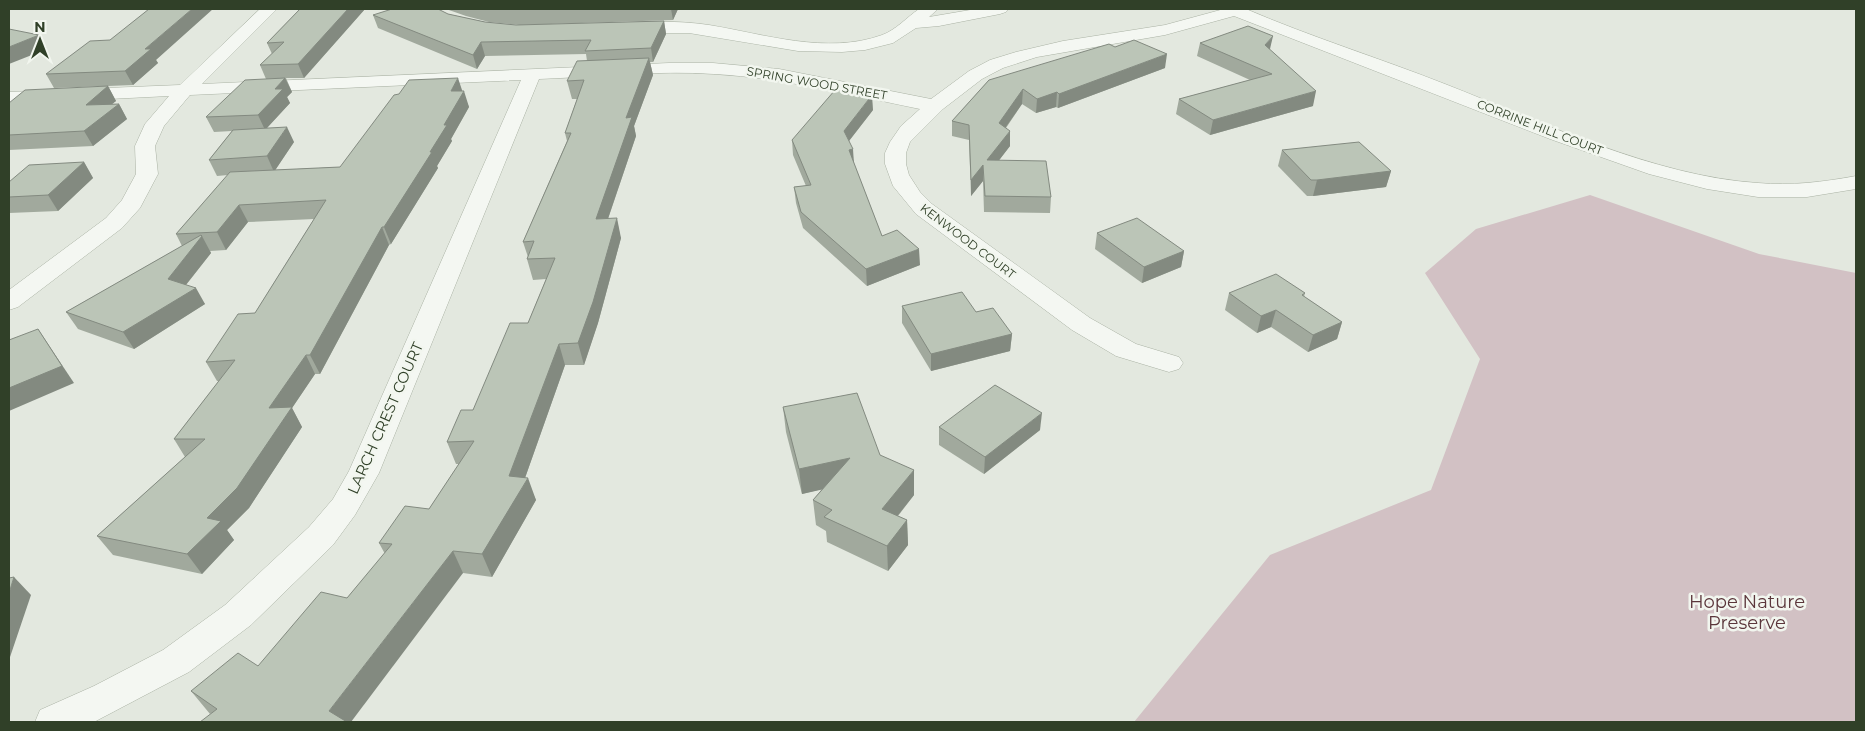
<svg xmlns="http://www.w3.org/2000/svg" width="1865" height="731" viewBox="0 0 1865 731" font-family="Montserrat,sans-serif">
  <rect width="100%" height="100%" fill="#e3e8df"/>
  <!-- green -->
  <path fill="#d2c1c4" d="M1590,195L1759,254L1856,273V722H1134L1270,555L1431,490L1480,359L1425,273L1476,229Z"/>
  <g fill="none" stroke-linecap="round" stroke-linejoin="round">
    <defs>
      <g id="street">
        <path d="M260,9H277L202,84L669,63H713L779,69L931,99L969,71L990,60L1016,52L1063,41L1165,25L1224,9H1246C1311,37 1379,58 1445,84C1542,122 1653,176 1758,183C1791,186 1823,182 1856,176V189L1807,197H1758L1707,189L1649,174L1550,139L1234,16L1165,35L1037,57L1003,68L982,79L943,109L910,142L906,153V164L909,175L920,192L932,204L1090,318L1136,344L1179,357L1183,363L1179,369L1169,372L1116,356L1072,330L916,214L893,186L885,164V153L890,142L901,126L920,109C852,95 784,78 714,74C656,70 597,77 539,79L379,473L355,515L333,545L251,625L189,672L94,722H35L40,710L94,686L163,650L225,605L309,527L333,499L349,471L521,80L190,95L164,126L155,146L158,174L140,208L122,228L18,307L9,310V290L106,218L122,200L136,174L135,146L145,124L169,96L9,104V92L180,85Z"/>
        <path d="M919,9H938L929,17L976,9H1008L1006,12L1000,14L939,26L916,28L893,43L865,50L842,52L798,51L689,33H629L623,32L621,28L623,24L629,23C656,21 682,21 709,25C764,34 827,55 882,35C896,30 907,17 919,9Z"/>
      </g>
    </defs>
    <!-- street casing -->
    <use href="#street" stroke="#aab2a4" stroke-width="1"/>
    <!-- street -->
    <use href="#street" fill="#f4f7f2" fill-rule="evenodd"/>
  </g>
  <!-- wall -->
  <g fill="#a1a99d">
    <path d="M300,9H365L304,78H286L292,92L287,97L290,103L267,128L294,142L275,170L340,167L462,91L469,107L451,139L452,141L437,166L438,168L391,244L389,245L320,374H315L292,408L302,427L249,508L227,530L234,540L202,574L113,555L97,536L185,457L174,439L219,381H217L206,362L255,313L314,219L248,222L226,250L210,251L211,253L186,285L205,304L134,349L78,329L66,312L182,246L176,234L228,175L217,176L209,160L232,131L214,132L206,117L266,79L260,65L272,54L267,43Z"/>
    <path d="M446,9H678L673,20L520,25L489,22L466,16Z"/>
    <path d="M448,14L485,22L516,25L664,21L666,34L653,62H650L653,75L634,126L636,136L608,219L621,238L598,323L584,365H565L525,478L536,500L492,577L463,573L210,714L191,691L258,666L347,598L385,554L379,543L429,509L459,464H456L447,442L473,410L528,323L546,279L533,280L527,259L528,257L523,242L567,141L565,133L577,99H572L567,81L587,61L586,54L485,56L477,69L378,28L373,15Z"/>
    <path d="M1200,43L1270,50L1313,106L1210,135L1176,114L1179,99L1250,80L1197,56Z"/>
    <path d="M156,60L158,63L133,85L108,86L116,101L111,104H119L127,119L93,146L9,150V103L105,86L54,88L46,74Z"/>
    <path d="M1165,68L1058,108L1056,107L1036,113L1022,104L1006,128L1010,146L999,160L1051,197L1050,213L984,212L983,181L971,196L969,140L952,136V121L989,80Z"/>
    <path d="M873,110L849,141L854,164L882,236L920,265L867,286L803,228L796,203L794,187L806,186L793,155L792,140Z"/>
    <path d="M1282,150L1391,171L1386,187L1313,196H1307L1278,166Z"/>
    <path d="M84,162L93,178L58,211L9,213V182Z"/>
    <path d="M1097,233L1184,251L1181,267L1142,283L1095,249Z"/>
    <path d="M1229,293H1305L1304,297L1342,322L1337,339L1308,352L1271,327L1257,333L1225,310Z"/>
    <path d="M902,306L976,312L1012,334L1010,351L931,371L902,323Z"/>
    <path d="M783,407L880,455L914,495L898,516L907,520L908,545L888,571L827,542L826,531L816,525L813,500L822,489L802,494L786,432Z"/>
    <path d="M939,427L1040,430L984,474L939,445Z"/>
  </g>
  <!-- shaded-wall -->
  <g fill="#838a80">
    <path d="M192,9H213L156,60L158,63L133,85L125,71L145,49Z"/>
    <path d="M348,9H365L304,78L298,64Z"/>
    <path d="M671,9H678L673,20Z"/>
    <path d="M664,21L666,34L653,62L651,48Z"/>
    <path d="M39,35L47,49L9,64V47Z"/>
    <path d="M1273,36L1270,49L1262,59L1265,45Z"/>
    <path d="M481,42L485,56L477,69L473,55Z"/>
    <path d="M1167,54L1165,68L1058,108L1059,94Z"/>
    <path d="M649,58L653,75L634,126L636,136L601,239L596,219L626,118Z"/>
    <path d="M285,78L292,92L287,97L290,103L265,130L258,115L275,89Z"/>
    <path d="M458,78L463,93L464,91L469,107L451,139L452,141L437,166L438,168L391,244L384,227L430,152L444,125L451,91Z"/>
    <path d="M108,86L116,101L94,119L86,105Z"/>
    <path d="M1023,89L1022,104L998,138L999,123Z"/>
    <path d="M1316,91L1313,106L1210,135L1213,120Z"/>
    <path d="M1057,92L1056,107L1036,113L1037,99Z"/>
    <path d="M872,95L873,110L845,146L844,131Z"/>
    <path d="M119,104L127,119L93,146L84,131Z"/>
    <path d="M287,127L294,142L274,172L267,156Z"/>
    <path d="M1010,131V146L987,176V160Z"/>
    <path d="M853,149L854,164L849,150Z"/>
    <path d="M84,162L93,178L58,211L48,195Z"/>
    <path d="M983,165V181L971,196V180Z"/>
    <path d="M1391,171L1386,187L1313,196L1317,180Z"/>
    <path d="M239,205L248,222L226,250L217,232Z"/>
    <path d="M617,218L621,238L598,323L584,365L578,343Z"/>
    <path d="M382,227L389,245L320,374L310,355Z"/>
    <path d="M202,236L211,253L177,296L168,279Z"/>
    <path d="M919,249L920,265L867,286L866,269Z"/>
    <path d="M1184,251L1181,267L1142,283L1144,267Z"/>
    <path d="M196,288L205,304L134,349L123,332Z"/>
    <path d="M1276,310L1271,327L1257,333L1261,316Z"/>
    <path d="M1342,322L1337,339L1308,352L1313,335Z"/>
    <path d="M38,329L74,383L9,411V388Z"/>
    <path d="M1012,334L1010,351L931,371V354Z"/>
    <path d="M559,344L565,365L520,492L528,478L536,500L492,577L482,554L509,476Z"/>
    <path d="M306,355L315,374L292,408L302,427L249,508L227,530L234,540L202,574L187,554L207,518L269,408Z"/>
    <path d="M1042,413L1040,430L984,474L985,457Z"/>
    <path d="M850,458L851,483L802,494L799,469Z"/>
    <path d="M914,470V495L883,534L882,509Z"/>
    <path d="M907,520L908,545L888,571L887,546Z"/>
    <path d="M453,551L463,573L351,722H337L329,711Z"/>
    <path d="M14,577L31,595L9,660V593Z"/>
  </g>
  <!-- building -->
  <g fill="#bbc5b7" stroke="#838a80">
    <path d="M149,9H192L145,49H151L125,71L46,74L90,41L110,40Z"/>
    <path d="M300,9H348L298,64L260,65L284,42L267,43Z"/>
    <path d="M392,9H438L448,14L485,22L516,25L664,21L651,48L585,51L591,40L481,42L473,55L373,15Z"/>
    <path d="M1248,26L1273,36L1265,45L1316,91L1213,120L1179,99L1272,74L1200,43Z"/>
    <path d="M9,29L39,35L9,47Z"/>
    <path d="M1134,40L1167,54L1059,94L1057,92L1037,99L1023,89L999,123L1010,131L987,160L1046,161L1051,197L985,196L983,165L971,180L969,125L952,121L989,80L1109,44L1115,47Z"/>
    <path d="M649,58L626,118L632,117L596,219L617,218L593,302L578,343L559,344L509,476L528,478L482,554L453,551L329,711L347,722H200L217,709L191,691L238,653L258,666L321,592L347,598L392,544L379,543L405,506L429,509L474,441L447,442L461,410H473L510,323H528L555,258L527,259L534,241L523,242L571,133H565L584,80L567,81L577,61Z"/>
    <path d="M285,78L275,89H283L258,115L206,117L245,80Z"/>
    <path d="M458,78L451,91H464L444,125H447L430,152H432L384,227H382L310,355H306L269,408L292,407L237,488L207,518L221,521L187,554L97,536L205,439H174L235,360L206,362L238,314L255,313L326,200L239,205L217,232L176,234L230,172L340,167L394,95L399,94L409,80Z"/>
    <path d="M108,86L86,105L119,104L84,131L9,135V103L25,90Z"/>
    <path d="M835,90L872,95L844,131L853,149L849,150L882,236L897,230L919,249L866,269L801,212L794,187L811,185L792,140Z"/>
    <path d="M287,127L267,156L209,160L233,130Z"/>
    <path d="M1359,142L1391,171L1317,180H1311L1282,150Z"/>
    <path d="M84,162L48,195L9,197V182L29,165Z"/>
    <path d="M1137,218L1184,251L1144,267L1097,233Z"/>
    <path d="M201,235L202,236L168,279L196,288L123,332L66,312Z"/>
    <path d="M1276,274L1305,293L1302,295L1342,322L1313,335L1276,310L1261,316L1229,293Z"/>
    <path d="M962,292L976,312L993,308L1012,334L931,354L902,306Z"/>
    <path d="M38,329L62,366L9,388V340Z"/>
    <path d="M995,385L1042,413L985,457L939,427Z"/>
    <path d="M857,393L880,455L914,470L882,509L907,520L887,546L824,517L832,510L813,500L850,458L799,469L783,407Z"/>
    <path d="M14,577L9,593V578Z"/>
  </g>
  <g text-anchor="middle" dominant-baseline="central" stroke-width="5" stroke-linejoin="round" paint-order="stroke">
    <!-- far-street labels -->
    <g font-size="12" fill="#304028" stroke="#f2f6ef">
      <text transform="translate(817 83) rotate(10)">SPRING WOOD STREET</text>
      <text transform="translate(1540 127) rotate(21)">CORRINE HILL COURT</text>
      <text transform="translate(968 241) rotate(37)">KENWOOD COURT</text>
    </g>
    <!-- street labels -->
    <g font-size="15" fill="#304028" stroke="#f2f6ef">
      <text transform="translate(385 418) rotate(-66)">LARCH CREST COURT</text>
    </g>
    <!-- near-park labels -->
    <g font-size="18" fill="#5b363b" stroke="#f2f6ef">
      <text x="1747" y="602">Hope Nature<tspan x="1747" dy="21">Preserve</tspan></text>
    </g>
  </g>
  <!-- border -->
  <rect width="1865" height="731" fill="none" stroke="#304028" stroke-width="20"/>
  <!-- north arrow -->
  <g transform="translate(40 40)" stroke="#f2f6ef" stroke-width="4" paint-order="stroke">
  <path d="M0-4L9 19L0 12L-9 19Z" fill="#304028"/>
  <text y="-8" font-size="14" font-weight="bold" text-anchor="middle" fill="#304028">N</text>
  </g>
</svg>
